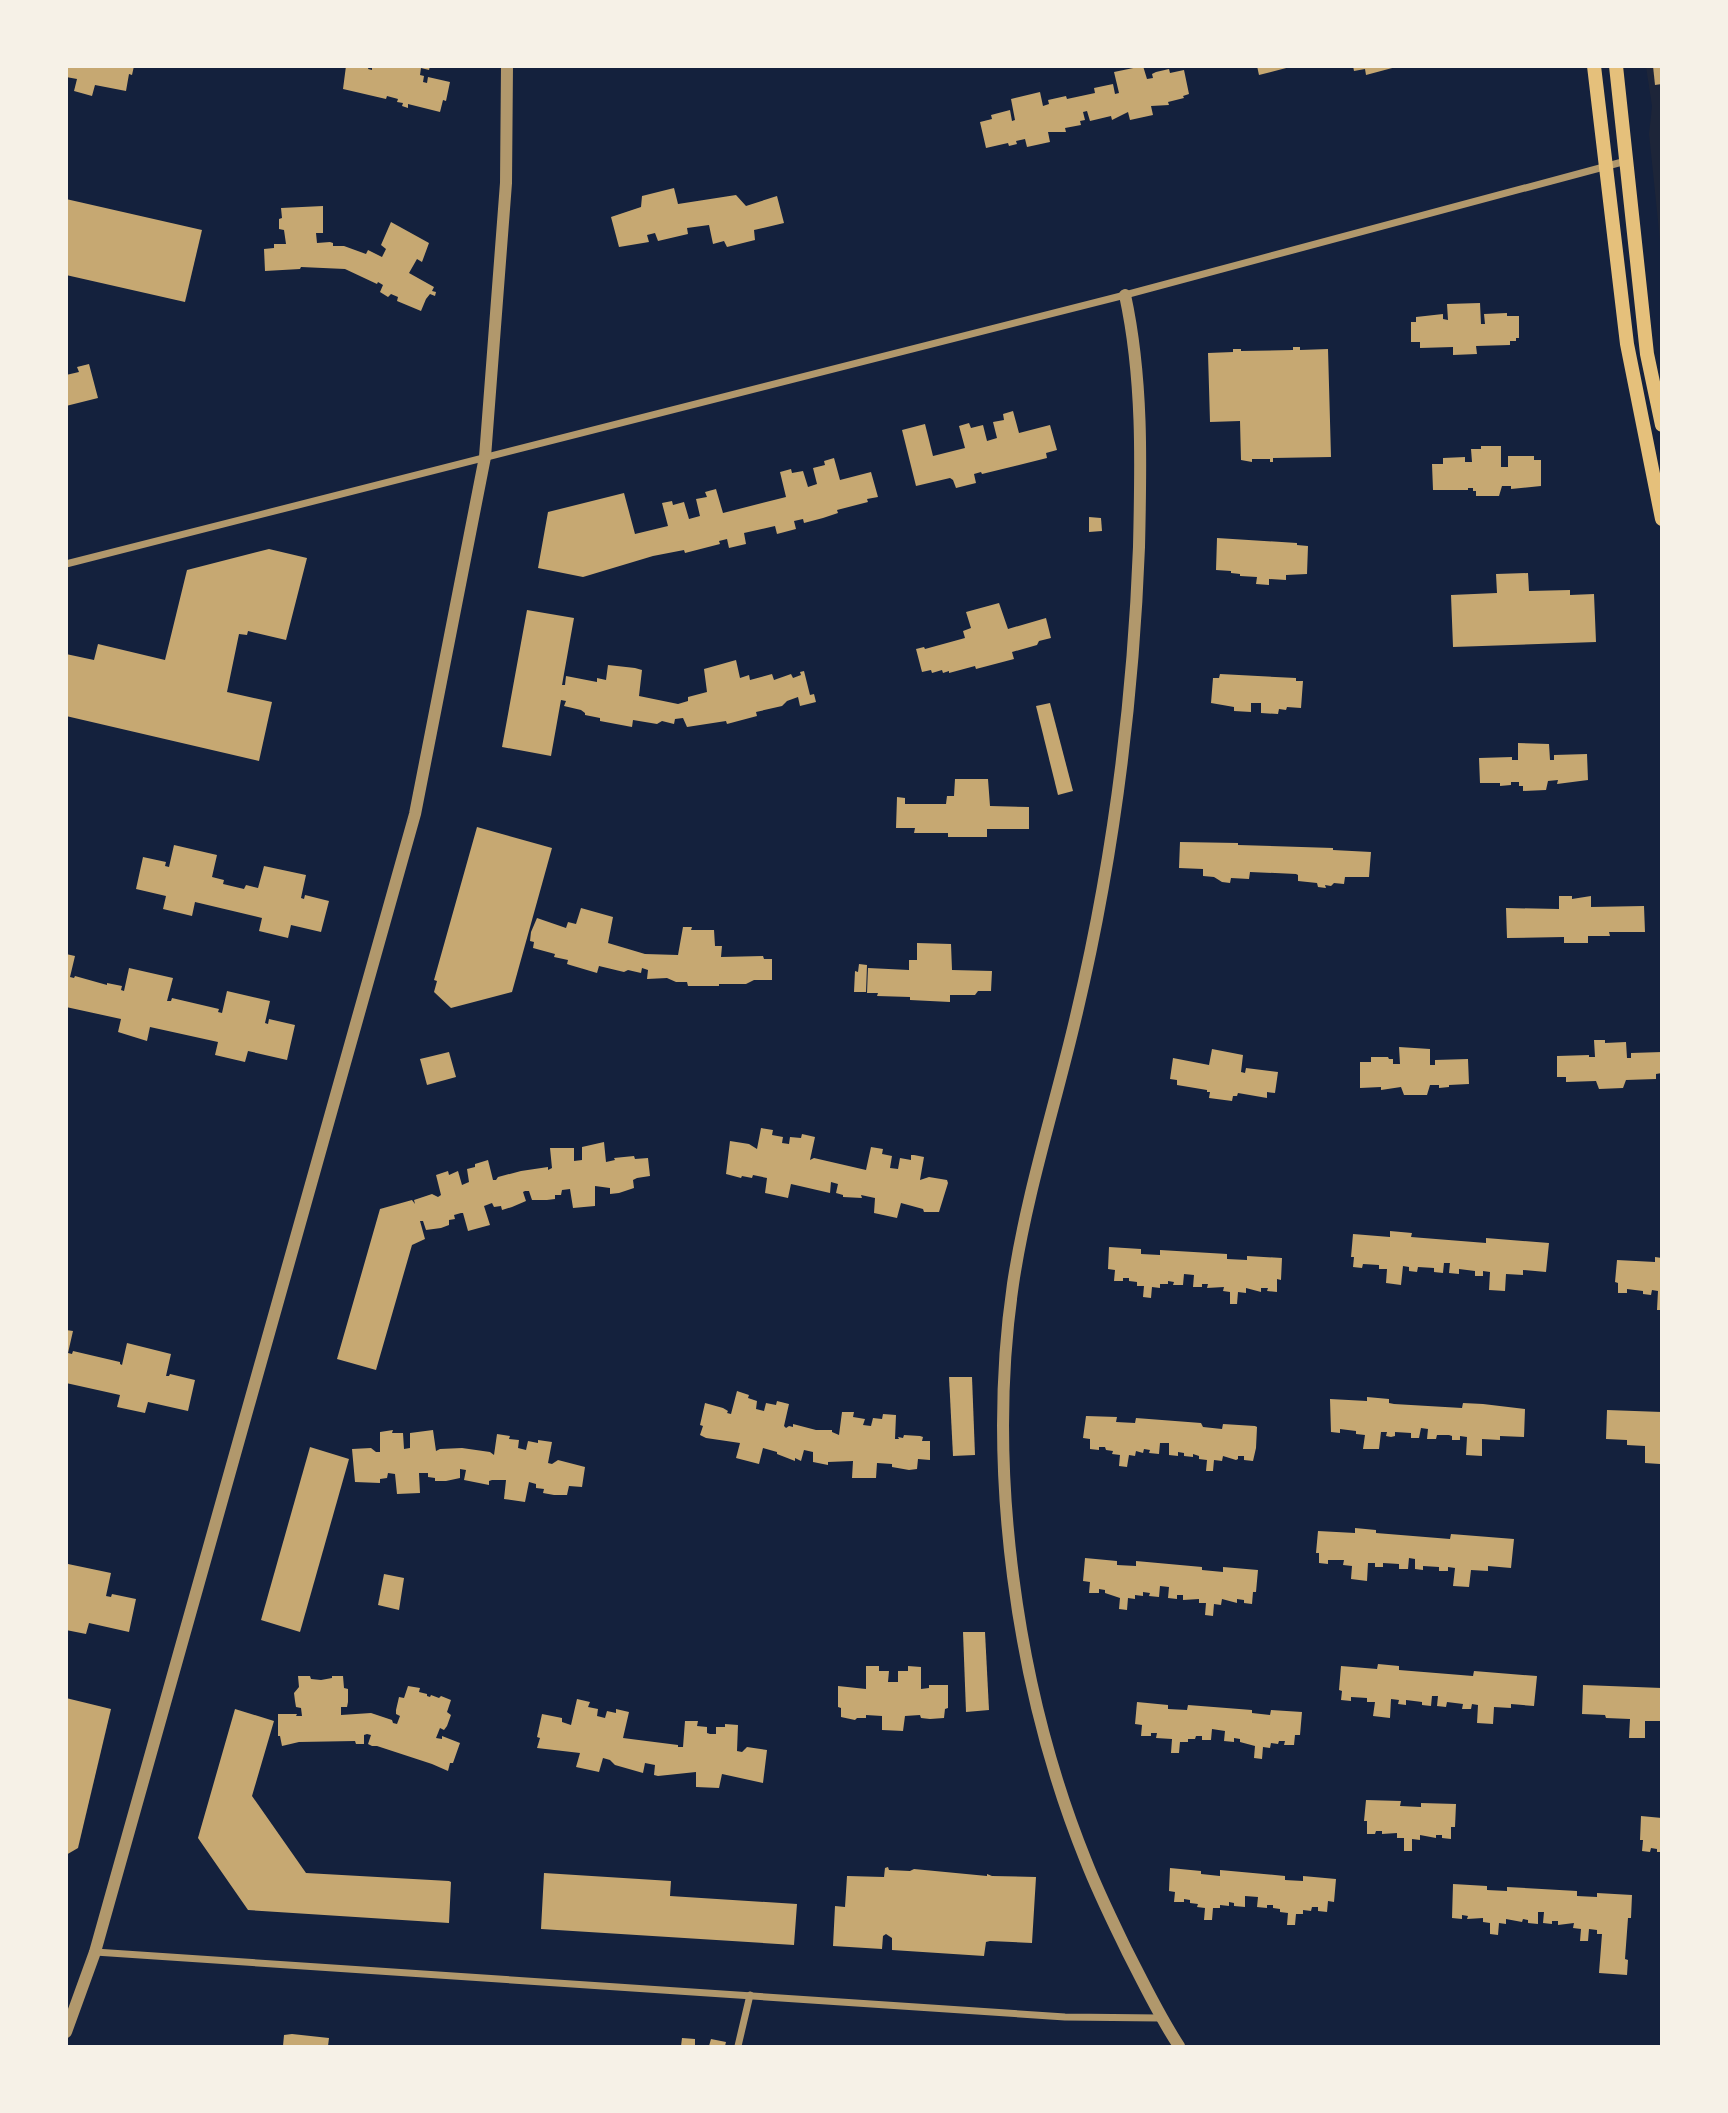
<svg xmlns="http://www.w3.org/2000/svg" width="1728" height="2113" viewBox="0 0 1728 2113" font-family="Inter,sans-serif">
  <rect width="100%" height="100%" fill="#14213d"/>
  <!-- green -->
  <path fill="#1d2539" d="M1646,67H1661V250L1649,134L1652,106Z"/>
  <!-- building -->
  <g fill="#c6a872">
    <path d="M66,66H134L132,75L129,74L126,91L95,85L92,96L74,91L77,79L66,77Z"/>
    <path d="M346,66H369L368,69L372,70V66H430L429,70L421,68L420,75L424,76L423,82L427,83L428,77L450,82L446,101L443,100L440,112L408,104V108L402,106L403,103L397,102L398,99L387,96L386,99L343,89Z"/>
    <path d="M1143,66L1147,79L1153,78L1152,74L1156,72L1169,69L1170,73L1184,70L1189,94L1183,96L1184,98L1168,102L1169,105L1151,106L1153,115L1130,120L1128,112L1112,120L1111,116L1090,121L1087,111L1083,112L1085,120L1080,121L1081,125L1065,128L1066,132H1048L1050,142L1027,147L1025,139L1016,141L1017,144L1009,146L1008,143L986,148L980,122L992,119L991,115L1010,110L1012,121L1015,120L1011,99L1040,92L1043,106L1049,104L1048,100L1066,96L1067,99L1095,93L1094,88L1113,84L1115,94L1119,93L1114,72Z"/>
    <path d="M1257,66H1290V67L1259,75Z"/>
    <path d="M1353,66H1396V67L1366,75L1365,69L1354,71Z"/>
    <path d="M1653,66H1662V84L1655,85Z"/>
    <path d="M674,188L678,204L736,195L746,206L777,196L784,223L754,230L755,240L727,247L724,241L713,244L709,225L687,228L688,234L658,241L655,233L647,235L649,242L619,247L611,217L641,207L642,196Z"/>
    <path d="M66,199L202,230L185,302L66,275Z"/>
    <path d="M323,206V233H316L317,243L330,242L333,243V246H344L366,254L368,250L382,257L386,249L381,245L391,222L429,243L422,262L417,259L409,273L434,287L432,291L436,292L435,296L430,294L426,299L421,311L397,301L398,297L391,294L388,297L380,292L383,285L378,282L377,284L345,269L301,267L300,269L265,271L264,249L274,248V244H286L284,230L279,229V219L282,218L281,208Z"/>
    <path d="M1480,303L1481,324H1485L1484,314L1507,313V316H1519V338H1516V341H1510V345L1476,346L1477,354L1453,355V347L1420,348V342H1411V322H1416V317L1443,314V319L1448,320L1447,304Z"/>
    <path d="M1293,347H1300V350L1328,349L1331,457L1273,458V462H1270V459H1252V462L1241,460L1240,421L1210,422L1208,353L1233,352V349H1241V351L1293,350Z"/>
    <path d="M89,364L98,398L66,406V375L79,372L77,367Z"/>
    <path d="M1013,411L1019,433L1050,425L1057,450L1046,453L1047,458L982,474L981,472L974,474L976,483L956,488L953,480L950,478L916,486L902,430L925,424L933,456L965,448L959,426L969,423L971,428L983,425L987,441L997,438L993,422L1004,420L1003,414Z"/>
    <path d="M1481,446H1501V467H1508V456H1534V460H1541V486L1511,489V486H1502L1499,496H1476V491H1473V488H1468V490H1433L1432,464H1443V458L1465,457V462H1472L1471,449H1481Z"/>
    <path d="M834,458L840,480L871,472L878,497L867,499L868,502L837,510L838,513L823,518L804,523L803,519L794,521L796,529L777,534L775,526L744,533L746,544L729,548L727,539L719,541L720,544L685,553L684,550L653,556L583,577L538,568L548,512L624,493L635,534L668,526L662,503L672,501L673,505L684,502L689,519L700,516L696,499L707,497L705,492L716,489L723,513L786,497L780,472L791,469L792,473L803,471L808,487L817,484L813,468L825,465L824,461Z"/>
    <path d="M1089,517L1101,518L1102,531L1089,532Z"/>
    <path d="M1217,538L1297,543V545L1308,546L1307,574L1286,575V580L1269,579V585L1256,584L1257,577L1240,576V574L1231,573V571L1216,570Z"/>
    <path d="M269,549L307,558L286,640L248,631L247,635L239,634L227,692L272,702L259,761L66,716V654L94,660L98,644L165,660L187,570Z"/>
    <path d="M1528,573L1529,591L1570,590V595L1594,594L1596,642L1453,647L1451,595L1497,593L1496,574Z"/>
    <path d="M999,603L1008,629L1046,618L1051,638L1039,641L1037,645L1012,652L1014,659L976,669L975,666L949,673V671L943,673L942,670L932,673L931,670L922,672L916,649L924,647L925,649L965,638L963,631L971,628L966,612Z"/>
    <path d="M527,610L574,618L562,685H565L566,676L597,682V678L606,680L608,665L635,668L642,670L639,696L678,704L688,701V697L707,692L704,669L736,660L740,678L749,675L750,680L772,674L774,680L791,674L793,678L801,675L800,672L804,671L810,695L814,694L816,702L800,706L798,697L787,701L782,706L756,712L757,716L727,724L726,721L687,727L683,718L675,719L674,724L662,721L657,724L633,720L632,727L600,721V718L585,715V713L581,710L564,706L566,701L561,700L551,756L502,747Z"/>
    <path d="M1220,674L1296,678V681H1303L1301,708L1287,707L1286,710L1279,709L1278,714L1261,713V703H1251V712L1234,711V707L1211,703L1213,678H1219Z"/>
    <path d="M1050,703L1073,791L1058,795L1036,706Z"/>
    <path d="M1518,743L1549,744L1550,760H1554V755L1587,754L1588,780L1557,784L1558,780L1548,781L1546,790L1523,791V786H1519V782H1511V785L1500,786V783H1480L1479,758L1512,757V760H1518Z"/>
    <path d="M955,779H988L990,806L1029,807V829H987V837H948V833H914L915,828H896L897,797L905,798V804H946L947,796H954Z"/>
    <path d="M477,827L552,848L512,992L451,1008L434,992L437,981L434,980Z"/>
    <path d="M1180,842L1238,843V845L1333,848V850L1371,852L1369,877H1345L1344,884L1334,883L1331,886L1325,885L1326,888L1318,887L1317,883L1298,881V875L1296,874L1250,872L1249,879L1231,878L1230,883L1222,882L1214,877L1203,876V869L1179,868Z"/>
    <path d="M174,845L217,855L212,877L224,880L223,884L244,889L246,885L258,888L264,866L306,875L301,898L304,899L305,895L329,901L321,932L291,925L288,938L259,931L262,918L195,902L192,916L163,909L166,896L136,889L143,857L166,862L165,866L169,867Z"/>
    <path d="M1559,896H1572V899L1591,896V907L1644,906L1645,932H1609L1610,936H1588V943H1564V937L1507,938L1506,908L1559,909Z"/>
    <path d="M581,908L613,917L608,943L645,954L678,955L683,927H692L691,930H714L715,946H722L721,957L763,956L764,959H772V980H754L746,984H719V986H688L687,982H676L667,978L647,979L648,970L642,968L641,973L628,970L624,972L599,966L597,973L570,965L567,964L568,960L554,957L555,954L533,948L534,942L530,941L531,932L537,918L566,928L568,922L576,924Z"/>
    <path d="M917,943L951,944L952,970L992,971L991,991H978L975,995H950V1002L910,1000V997L877,996L878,993H867L868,968L909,970V960H917Z"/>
    <path d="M66,954L75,956L70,977L74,978L75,976L107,985V983L122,986L121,990L124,991L129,968L173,978L167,1001H171L172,998L219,1009L218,1012L222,1013L227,991L270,1001L265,1023L268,1024L269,1019L295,1025L287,1060L248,1051L245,1062L215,1055L218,1042L150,1027L147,1041L118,1032L121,1019L66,1007Z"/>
    <path d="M859,964L867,965L866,992H854L855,971L858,972Z"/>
    <path d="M1594,1040H1605V1043L1626,1042L1627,1058H1631V1053L1662,1052V1073L1656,1074V1079L1626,1080L1623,1088L1599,1089L1596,1081L1566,1082V1077H1557V1056L1589,1055V1057H1595Z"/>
    <path d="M1399,1047L1430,1049V1065H1435V1060L1468,1059L1469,1084L1449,1085V1087L1439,1088V1085H1430L1427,1095H1404L1401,1087L1381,1090V1087L1360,1088V1062H1371V1057H1388L1389,1059H1393V1064H1400Z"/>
    <path d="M1212,1049L1243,1055L1241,1072L1245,1073L1246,1068L1278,1072L1275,1093L1267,1092V1098L1238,1093L1237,1096H1233L1232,1101L1209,1098L1210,1092H1207V1090L1177,1085V1080L1170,1079L1173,1058L1209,1065Z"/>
    <path d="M449,1052L456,1077L427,1085L420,1059Z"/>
    <path d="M761,1128L773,1130L772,1135L783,1137L782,1143L789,1144L790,1137L801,1138L802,1134L815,1137L810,1160L814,1158L866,1170L871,1147L883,1149L882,1154L892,1156L890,1168L898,1169L900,1158L911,1160V1155H914L924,1157L920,1180L929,1177L947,1180L948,1183L939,1212H924L923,1209L901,1203L897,1218L874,1213L875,1198L861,1195L862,1198L843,1197V1195L836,1193L838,1184L831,1182L830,1193L791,1184L788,1198L765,1193L767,1178L753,1175L752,1178L742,1176L741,1178L726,1174L730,1141L749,1144L757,1149Z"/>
    <path d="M604,1142L606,1162L615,1160L614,1158L634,1156L635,1159L648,1158L650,1176L637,1178L633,1180L634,1188L619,1193L610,1194V1188L595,1186V1206L573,1208L570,1189L562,1190L561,1195H555V1199L547,1200H532L529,1191H525L523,1192L526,1201L512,1207L502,1210L501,1206L494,1207L492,1203L484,1206L490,1225L468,1231L463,1213H461L454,1215L455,1219L449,1220V1225L441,1228L426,1230L423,1221H420L425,1239L412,1245L376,1370L337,1359L380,1209L412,1200L415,1204L414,1200L432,1194L438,1197L441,1195L436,1175L448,1171L449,1175L458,1171L462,1185L469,1182L467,1169L475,1167V1164L488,1160L493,1180H496L498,1177L521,1171L548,1167V1170L552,1168L550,1148H574V1161L582,1160V1147Z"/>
    <path d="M1390,1231L1412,1233L1411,1237L1486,1243V1238L1549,1243L1546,1272L1523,1270V1275L1506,1274L1505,1291L1489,1290L1490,1272L1483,1271V1276H1475V1271L1459,1269V1274L1449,1273L1450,1263H1444L1443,1273L1434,1272V1268L1418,1267L1417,1272L1409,1271V1267L1403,1266L1401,1285L1386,1283L1387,1269H1379V1265L1363,1264L1362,1268L1353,1267L1354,1257H1351L1353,1234L1390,1237Z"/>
    <path d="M1109,1247L1141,1249V1254L1160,1255V1250L1227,1254V1259L1247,1260V1256L1282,1258L1281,1280L1277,1279V1292L1267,1291L1268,1288H1261V1292L1246,1288V1293L1238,1292L1237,1304H1230V1292L1223,1291L1224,1287L1207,1288L1208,1284H1202V1287H1193L1194,1275L1184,1274L1183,1285H1173L1174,1282L1168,1281V1284H1160V1288L1152,1287L1151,1298L1143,1297L1144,1286H1137V1282L1129,1281V1278H1123V1281H1114L1115,1270L1108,1269Z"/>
    <path d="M1655,1257L1662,1258V1310H1657L1658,1291L1652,1290L1651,1295L1643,1294V1291L1627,1289V1293H1618V1283L1615,1282L1617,1260L1655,1262Z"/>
    <path d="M66,1330L73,1331L68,1353L72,1354L73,1351L120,1362V1364L122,1365L127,1343L171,1354L166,1376H169L170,1374L195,1380L188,1411L148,1402L145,1413L117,1407L120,1395L66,1383Z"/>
    <path d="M949,1377H972L975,1455L953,1456Z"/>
    <path d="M737,1391L749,1395L748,1398L757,1401L756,1409L764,1411L766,1403L776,1405L777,1401L789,1404L784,1426L786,1428L789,1426L793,1427V1424L816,1430H832V1432L839,1435L842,1412H854L853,1417L865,1419L863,1425L871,1426L873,1418L882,1419L883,1414L896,1415L895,1439H899L898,1437L903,1438L904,1435L920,1436L923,1437L922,1441H930V1460L918,1459L917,1469L909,1470L892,1467V1464L877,1463L876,1478H852L853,1461L828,1462V1465L813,1462V1452L804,1450L801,1461L795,1458V1461L777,1454V1452L763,1448L759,1464L736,1458L740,1443L706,1438L700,1435L703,1426L700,1425L705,1403L723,1408L728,1411L727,1413L731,1414Z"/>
    <path d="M1367,1397L1389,1399V1403L1394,1404L1462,1408L1463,1403L1483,1404L1525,1409L1524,1437L1500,1436V1440L1482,1439V1456L1466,1455L1467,1437L1460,1436V1440H1452V1436L1449,1435H1437L1436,1439H1427L1428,1429L1421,1428L1419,1438H1411V1433L1395,1432V1436L1391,1437L1386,1436L1387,1432H1381L1379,1449H1363L1365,1435L1356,1434V1431L1340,1429V1433L1331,1432L1330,1399L1367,1401Z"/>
    <path d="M1607,1410L1662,1412L1660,1464L1645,1463V1446L1627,1445V1440L1606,1439Z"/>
    <path d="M1086,1416L1117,1417L1116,1422L1135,1423L1136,1418L1201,1423L1203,1427L1222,1429L1223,1424L1255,1426L1257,1427L1256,1448L1253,1461L1244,1460V1456H1238V1459L1236,1460L1223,1456L1222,1461L1214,1460L1213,1471H1206L1207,1460L1199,1459V1456L1193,1454V1457L1184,1456V1453L1178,1452V1456L1169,1455V1443H1160L1159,1454L1149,1453L1150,1450L1144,1449L1143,1453L1136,1451L1135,1456L1129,1455L1127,1467L1119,1466L1120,1455L1112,1454L1113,1451L1106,1450L1105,1447H1099V1450L1090,1449V1439L1083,1438Z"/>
    <path d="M393,1430L392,1433H403L404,1449L410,1448V1433L433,1430L436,1451L440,1449L462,1448L490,1452L494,1455L497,1434L510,1436L509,1439L519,1440L518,1448L526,1450L528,1441L538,1443V1440L552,1442L548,1463L552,1464L558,1460L585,1467L582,1487L569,1486L567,1495H554L543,1493L544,1489L536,1488V1484L529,1482L525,1502L504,1499L506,1480H492L489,1481V1485L464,1480L466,1470L460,1469V1478L446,1481H435V1478L428,1477V1473H419L420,1493L397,1494L395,1474L388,1473L387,1478L380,1479V1483L355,1482L352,1449L371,1448L376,1452H380V1432Z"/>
    <path d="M310,1447L349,1459L300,1632L261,1620Z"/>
    <path d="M1355,1528L1376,1530V1533L1450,1539L1451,1534L1514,1539L1511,1568L1488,1566V1571L1471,1570L1469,1587L1453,1586L1455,1568L1448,1567V1571H1439V1567L1423,1566V1570L1415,1569V1559L1409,1558L1408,1569H1399V1564L1383,1563V1567H1375V1563H1368L1367,1581L1351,1579L1352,1566L1343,1565L1344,1560H1328V1564L1319,1563V1553H1316L1318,1531L1355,1533Z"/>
    <path d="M1085,1558L1117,1561V1565L1136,1566V1561L1202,1567V1570L1223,1572V1567L1258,1570L1256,1592H1253L1252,1604L1244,1603V1600L1237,1599V1603L1222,1599L1221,1605L1214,1604L1213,1616L1205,1615L1206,1603H1199V1599L1183,1600V1595H1177V1599L1168,1598L1169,1587L1160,1586L1159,1597L1149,1596L1150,1593L1143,1592V1596L1135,1595V1599L1128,1598L1127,1610L1119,1609L1120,1598L1105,1593V1590L1099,1589V1593H1089L1090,1582L1083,1581Z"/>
    <path d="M68,1564L111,1573L106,1596L111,1597L112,1594L136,1599L129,1632L89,1623L86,1634L66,1630Z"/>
    <path d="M384,1574L404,1578L399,1610L378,1605Z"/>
    <path d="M963,1632H985L989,1710L966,1712Z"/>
    <path d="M1378,1664L1399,1666V1670L1473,1676L1474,1671L1537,1676L1534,1706L1511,1704V1708L1494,1707L1493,1724L1477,1723L1478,1705L1472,1704L1471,1709H1462L1463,1704L1447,1702L1446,1707L1437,1706L1438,1696H1432L1431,1706L1422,1705V1702L1406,1700V1705L1398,1704L1399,1700L1391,1699L1390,1718L1373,1716L1375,1702H1367V1698L1351,1697V1701L1341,1700L1342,1691L1339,1690L1341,1666L1377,1669Z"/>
    <path d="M866,1666H879V1671H889L888,1682H898V1671H908V1666L921,1667V1689L929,1688V1685H948V1708L945,1709L944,1718L930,1719L921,1718L920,1715L905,1716L903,1731L882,1730V1716L866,1715V1718H857L855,1720L841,1717V1708L838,1707V1686L866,1689Z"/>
    <path d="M298,1676H310L311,1679L321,1680L332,1678V1676H343L344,1688L348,1689V1702L347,1707H341V1715L371,1713L392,1720L393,1723L397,1724L400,1716L396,1714V1710L399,1697L404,1698L408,1686L420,1688L419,1692L427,1694V1696L430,1697L431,1695L439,1698L441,1696L451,1700L447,1712L451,1715L447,1726L444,1730L440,1728L436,1738L442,1739V1736L460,1743L453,1763H450L448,1771L432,1764L377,1746H372L368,1744L371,1735L367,1734L364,1735V1744H356L355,1741L299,1742L282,1746L280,1736H278V1714H297L296,1716H302L301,1708L296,1707L295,1701L294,1693L299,1687Z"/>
    <path d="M1583,1685L1662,1688V1721H1645V1738H1629L1630,1719L1606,1718L1605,1715L1582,1714Z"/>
    <path d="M66,1698L111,1709L78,1848L66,1855Z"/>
    <path d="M577,1699L590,1702L588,1707L598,1709L597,1716L605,1718L607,1711L616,1713V1709L629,1712L623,1738L678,1745V1747H683L685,1721H698L697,1726L707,1727V1733L710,1734H716V1727H725V1724L738,1725L737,1751L742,1752L747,1747L767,1750L763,1783L722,1774L719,1788L696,1787V1772L658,1776L654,1775L655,1765L645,1763L643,1773L615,1765L610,1760L603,1758L599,1772L576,1767L580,1753L537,1748L540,1738L537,1737L542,1714L562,1718V1722L571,1725Z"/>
    <path d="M1137,1702L1168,1705V1709L1187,1710L1188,1705L1252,1710V1713L1270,1715L1271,1710L1302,1712L1300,1735H1295L1294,1745H1284L1285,1741H1279L1278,1744L1271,1743L1270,1748L1263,1747L1262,1759L1254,1758L1255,1746L1240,1742V1739L1234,1738V1742L1224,1741L1225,1731L1212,1729L1211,1740H1202V1736H1196L1195,1739H1188V1742H1180L1179,1753H1171L1172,1739L1156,1738L1157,1733H1151V1736H1141L1142,1725L1135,1724Z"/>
    <path d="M235,1709L274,1721L252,1796L306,1873L449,1881L451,1882L449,1923L248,1910L198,1838Z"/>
    <path d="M1366,1800L1401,1801L1400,1806L1421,1807V1803L1456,1804L1455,1827H1451V1839L1442,1838V1835H1436V1838L1420,1835V1840L1412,1839V1851H1404V1838H1397V1833L1382,1834V1831H1376L1375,1834H1367V1821H1364Z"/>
    <path d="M1641,1816L1662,1818V1852H1657V1849L1651,1848L1650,1852L1642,1851L1643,1840H1640Z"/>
    <path d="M888,1867L889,1870L910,1871L914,1869L987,1876V1874L992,1876L1036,1877L1032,1943L990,1941L986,1942L984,1956L892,1950V1938L886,1934L883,1936L882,1949L833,1946L835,1906L845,1907L847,1876L884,1877L885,1868Z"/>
    <path d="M1170,1868L1201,1871V1874L1220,1876V1870L1285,1876V1880L1303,1881V1876L1336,1879L1334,1902L1328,1901L1327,1912L1318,1911V1907H1312L1311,1911L1303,1910V1914H1296L1295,1925H1287L1288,1913L1280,1912V1909L1273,1908V1905H1267V1908L1257,1907L1258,1897L1245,1896V1907L1234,1906V1903L1229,1902V1906L1220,1905V1908H1213L1212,1920H1204L1205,1908L1197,1907L1198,1904L1190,1903V1900L1184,1899V1902H1174L1175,1892L1169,1891Z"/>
    <path d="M544,1873L671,1881L670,1896L797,1904L794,1945L541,1929Z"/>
    <path d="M1453,1884L1487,1886V1890L1507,1891V1887L1577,1891V1896L1597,1897V1893L1632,1895L1631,1918H1628L1625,1959L1628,1960L1627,1975L1599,1973L1602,1934H1597V1930L1589,1929L1588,1941H1580L1581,1929L1573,1928L1574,1923L1558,1925V1921H1552V1924L1543,1923L1544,1912H1538V1924L1528,1923V1920L1523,1919L1522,1922L1506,1919V1924L1499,1923L1498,1935L1490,1934V1923L1483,1922V1918L1467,1919L1468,1916L1462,1915V1919L1452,1918Z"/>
    <path d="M292,2034L329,2038L328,2046H283L284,2035Z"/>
    <path d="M682,2038L695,2039V2046H681Z"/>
    <path d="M711,2039L726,2042L725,2046H709Z"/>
  </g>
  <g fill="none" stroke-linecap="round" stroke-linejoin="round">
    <!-- minor -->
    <g stroke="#b1986c" stroke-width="7">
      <path d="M66,564L1125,295L1626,161"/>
      <path d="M95,1952L1065,2017L1160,2018"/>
      <path d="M738,2046L750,1995"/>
    </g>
    <!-- tertiary -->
    <g stroke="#b1986c" stroke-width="12">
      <path d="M1125,295C1143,378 1141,463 1139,547C1133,703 1113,860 1077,1012C1056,1103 1027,1191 1013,1284C986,1469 1016,1688 1086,1861C1098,1892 1113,1922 1127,1951C1144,1984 1159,2016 1179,2046"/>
      <path d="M66,2032L95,1952L415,814L485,457L506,183L507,66"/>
    </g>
    <!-- secondary -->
    <g stroke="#e5c07b" stroke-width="14">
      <path d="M1594,66L1627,344L1662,519"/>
      <path d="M1616,66L1647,354L1662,425"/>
    </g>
  </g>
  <!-- border -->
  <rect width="1728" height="2113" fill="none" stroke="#f6f1e7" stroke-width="136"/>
</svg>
